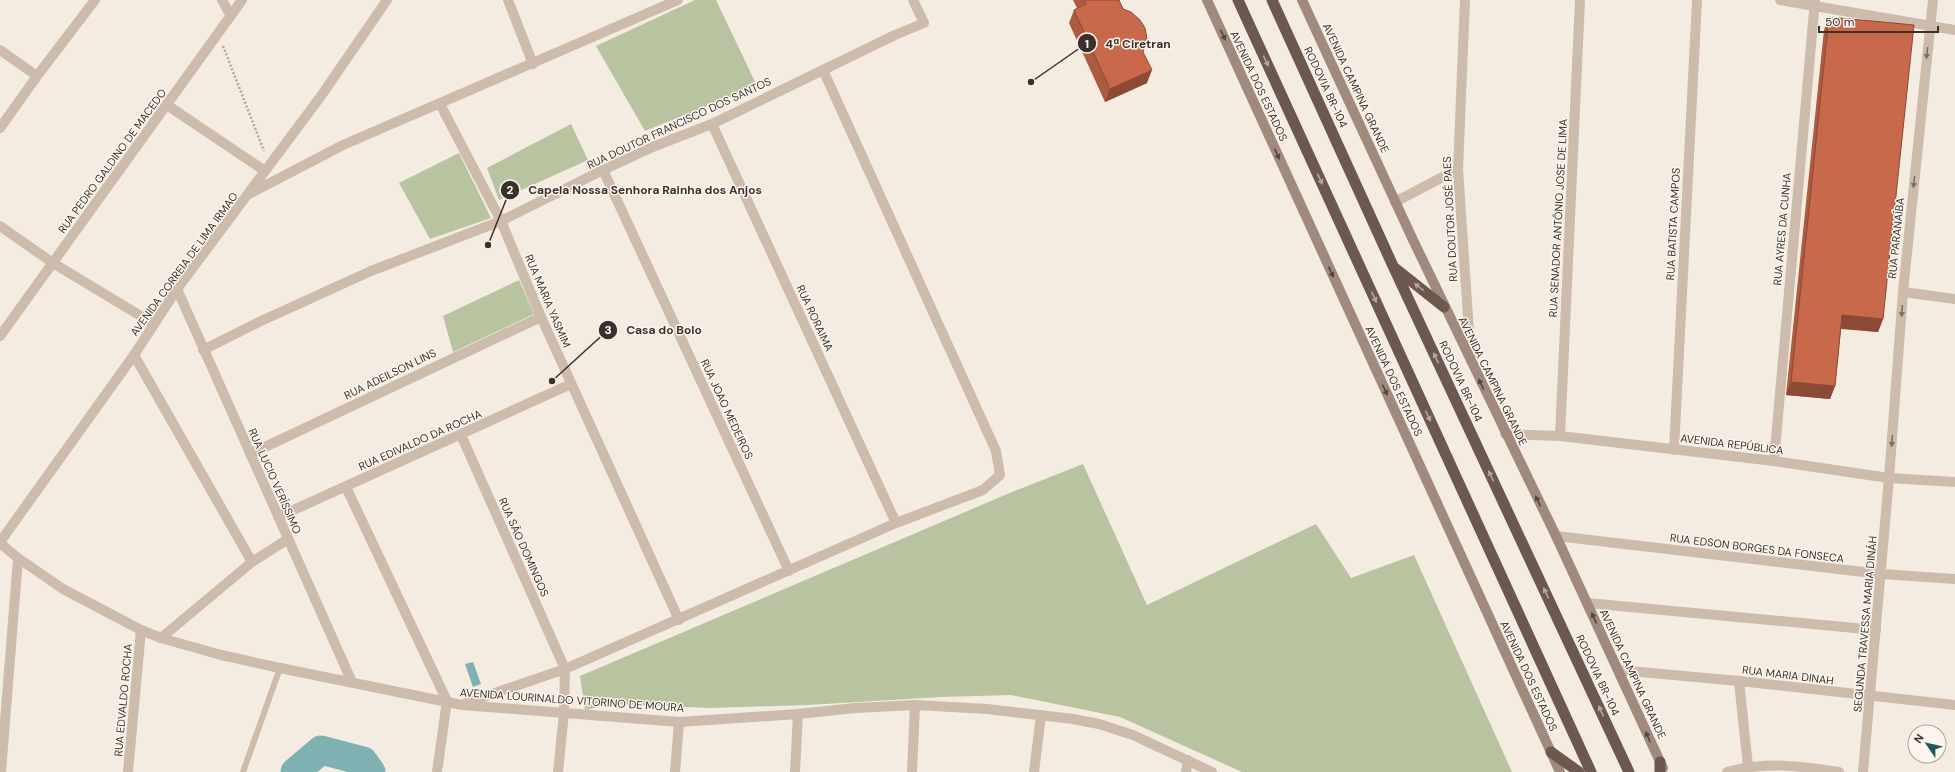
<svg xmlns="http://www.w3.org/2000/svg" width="1955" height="772" viewBox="0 0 1955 772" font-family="'DM Sans',sans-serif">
  <rect width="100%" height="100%" fill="#f4ebe1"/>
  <!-- green -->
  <g fill="#b8c4a0">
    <path d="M695,0H716L757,86L645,131L596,46Z"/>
    <path d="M571,124L588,160L499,200L487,168Z"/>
    <path d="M459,153L491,218L430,239L399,183Z"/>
    <path d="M519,280L534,314L453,352L443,316Z"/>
    <path d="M1083,464L1147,605L1316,524L1351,578L1414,555L1512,772H1242L1120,717L1011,695L941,697L808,705L710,708L615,704L585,710L580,676L1012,492Z"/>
  </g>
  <!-- water -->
  <path fill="#7fb0b2" d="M473,662L481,684L473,687L465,664Z"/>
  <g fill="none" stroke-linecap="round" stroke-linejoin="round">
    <!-- river -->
    <path stroke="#7fb0b2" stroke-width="29" d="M295,772L321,750L363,761L371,772"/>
    <!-- path -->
    <path stroke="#b9a596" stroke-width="2.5" stroke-dasharray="2 2" stroke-linecap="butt" d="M223,46L264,151"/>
    <!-- service -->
    <path stroke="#cdbbac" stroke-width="6" d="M243,772L280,668"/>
    <!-- pedestrian -->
    <path stroke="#cdbbac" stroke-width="10" d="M1587,603L1876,630"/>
    <!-- minor -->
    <g stroke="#cdbbac" stroke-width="10">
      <path d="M222,0L231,16"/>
      <path d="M508,0L533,64"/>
      <path d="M1465,0L1458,169L1471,361"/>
      <path d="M1780,0L1955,30"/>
      <path d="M0,50L37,76"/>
      <path d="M440,104L501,221L541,317L679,620"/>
      <path d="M167,105L265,171"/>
      <path d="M712,124L896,523"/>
      <path d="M0,128L37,76L95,0"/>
      <path d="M603,170L789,571"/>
      <path d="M251,193L343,145L678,0"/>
      <path d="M1395,202L1458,169"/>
      <path d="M0,226L53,263L154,324"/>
      <path d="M177,289L352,682"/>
      <path d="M1903,292L1955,299"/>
      <path d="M0,336L242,0"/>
      <path d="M203,350L261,321L371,271L501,221L603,170L655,146L712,124L895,35L924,23L913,0"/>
      <path d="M134,355L252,562"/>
      <path d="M461,435L565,669L564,713L558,772"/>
      <path d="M1560,436L1580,0"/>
      <path d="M1674,450L1697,0"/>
      <path d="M250,454L541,317"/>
      <path d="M1774,461L1815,0"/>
      <path d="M346,487L447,701"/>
      <path d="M278,517L571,384"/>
      <path d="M1556,536L1881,574L1955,579"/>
      <path d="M0,542L134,355L177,289L321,96L387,0"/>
      <path d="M0,543L18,558L63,589L141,630L161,638L221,655L280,668L462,705L679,722L798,714L855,708L915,705L987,709L1073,719L1099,724L1133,735L1212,772"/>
      <path d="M161,638L252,562L288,539"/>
      <path d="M1618,670L1739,681L1955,705"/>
      <path d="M1739,681L1748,766"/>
      <path d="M466,703L565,669L896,523L983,490L1000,475L996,451L823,70"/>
      <path d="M1,772L18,558"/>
      <path d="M128,772L141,630"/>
      <path d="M437,772L447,701"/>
      <path d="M675,772L679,722"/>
      <path d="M795,772L798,714"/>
      <path d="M912,772L915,705"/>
      <path d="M1034,772L1041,715"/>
      <path d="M1186,772L1188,760"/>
      <path d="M1727,772C1766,761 1800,766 1839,772"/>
      <path d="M1863,772L1889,478L1903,292L1933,0"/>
    </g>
    <!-- tertiary -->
    <path stroke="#cdbbac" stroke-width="10" d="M1505,434L1560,436L1774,461L1889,478L1955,482"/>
    <!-- secondary -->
    <g stroke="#a18a7d" stroke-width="10">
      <path d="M1207,0L1560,772"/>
      <path d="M1302,0L1413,240L1556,536L1663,768"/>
    </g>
    <!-- trunk -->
    <g stroke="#6c584f" stroke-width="11">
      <path d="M1238,0L1591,772"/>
      <path d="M1272,0L1393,266L1629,772"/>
      <path d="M1396,269L1444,307"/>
      <path d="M1551,752L1579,772"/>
      <path d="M1660,762V772"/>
    </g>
  </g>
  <!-- wall -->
  <g fill="#ac5a40">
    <path d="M1073,0H1119L1143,52L1147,83L1105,102L1069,23L1074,10L1077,8Z"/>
    <path d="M1829,17L1883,319L1878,332L1841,329L1835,386L1830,399L1786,395L1824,30Z"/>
  </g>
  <!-- shaded-wall -->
  <g fill="#8c4a34">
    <path d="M1152,70L1147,83L1105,102L1110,89Z"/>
    <path d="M1842,315L1883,319L1878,332L1837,328Z"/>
    <path d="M1791,382L1835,386L1830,399L1786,395Z"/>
  </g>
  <!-- building -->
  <g fill="#c8694b" stroke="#8c4a34">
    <path d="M1084,0H1119L1123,9L1131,12L1140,20L1145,28L1147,39L1143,52L1152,70L1110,89L1074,10L1086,4Z"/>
    <path d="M1829,17L1914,25L1883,319L1842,315L1835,386L1791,382Z"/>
  </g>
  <!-- one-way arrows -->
  <defs><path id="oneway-solid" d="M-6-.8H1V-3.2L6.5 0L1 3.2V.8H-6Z"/></defs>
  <g fill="#544640">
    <use href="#oneway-solid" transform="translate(1223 35) rotate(65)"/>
    <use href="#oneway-solid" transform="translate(1277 154) rotate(65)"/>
    <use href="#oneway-solid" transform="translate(1331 272) rotate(65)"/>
    <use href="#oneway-solid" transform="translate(1481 384) rotate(-116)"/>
    <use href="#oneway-solid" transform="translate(1385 390) rotate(65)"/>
    <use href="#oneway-solid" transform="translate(1538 501) rotate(-116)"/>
    <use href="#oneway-solid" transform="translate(1594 618) rotate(-115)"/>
    <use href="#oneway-solid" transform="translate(1648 737) rotate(-114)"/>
  </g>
  <g fill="#7d6f65">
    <use href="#oneway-solid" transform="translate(1927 53) rotate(96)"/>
    <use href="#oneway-solid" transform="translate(1914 182) rotate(96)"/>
    <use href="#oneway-solid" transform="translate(1902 311) rotate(94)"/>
    <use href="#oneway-solid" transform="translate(1892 441) rotate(94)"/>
  </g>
  <g fill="#b4a69e">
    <use href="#oneway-solid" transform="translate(1266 61) rotate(65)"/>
    <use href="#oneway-solid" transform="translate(1320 179) rotate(65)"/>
    <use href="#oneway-solid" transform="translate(1419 287) rotate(-142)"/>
    <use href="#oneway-solid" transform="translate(1374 297) rotate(65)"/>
    <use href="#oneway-solid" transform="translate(1436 358) rotate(-115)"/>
    <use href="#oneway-solid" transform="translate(1428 416) rotate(65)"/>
    <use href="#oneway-solid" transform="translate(1491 476) rotate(-115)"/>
    <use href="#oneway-solid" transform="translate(1546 593) rotate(-115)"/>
    <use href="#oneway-solid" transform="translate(1601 711) rotate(-115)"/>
  </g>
  <g text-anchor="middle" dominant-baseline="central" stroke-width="3" stroke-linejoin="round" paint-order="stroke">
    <!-- street labels -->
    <g font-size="11" fill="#3b302b" stroke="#fbf5ee">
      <text transform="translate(1259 86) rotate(65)">AVENIDA DOS ESTADOS</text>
      <text transform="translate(1326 87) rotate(65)">RODOVIA BR-104</text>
      <text transform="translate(1356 88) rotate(65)">AVENIDA CAMPINA GRANDE</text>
      <text transform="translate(679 123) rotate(-25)">RUA DOUTOR FRANCISCO DOS SANTOS</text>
      <text transform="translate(112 161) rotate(-54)">RUA PEDRO GALDINO DE MACEDO</text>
      <text transform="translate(1558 218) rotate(-87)">RUA SENADOR ANTÔNIO JOSE DE LIMA</text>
      <text transform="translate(1450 219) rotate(-93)">RUA DOUTOR JOSÉ PAES</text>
      <text transform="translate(1673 224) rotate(-87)">RUA BATISTA CAMPOS</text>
      <text transform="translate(1782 229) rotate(-85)">RUA AYRES DA CUNHA</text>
      <text transform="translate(1896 238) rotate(-84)">RUA PARANAÍBA</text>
      <text transform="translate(184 264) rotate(-54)">AVENIDA CORREIA DE LIMA IRMAO</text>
      <text transform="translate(548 301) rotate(67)">RUA MARIA YASMIM</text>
      <text transform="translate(815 318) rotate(65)">RUA RORAIMA</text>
      <text transform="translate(390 374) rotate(-26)">RUA ADEILSON LINS</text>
      <text transform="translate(1394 381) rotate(65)">AVENIDA DOS ESTADOS</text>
      <text transform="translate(1461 381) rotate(65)">RODOVIA BR-104</text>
      <text transform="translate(1493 381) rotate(64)">AVENIDA CAMPINA GRANDE</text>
      <text transform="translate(727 409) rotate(65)">RUA JOAO MEDEIROS</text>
      <text transform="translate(420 440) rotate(-24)">RUA EDIVALDO DA ROCHA</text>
      <text transform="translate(1732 444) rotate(7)">AVENIDA REPÚBLICA</text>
      <text transform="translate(275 481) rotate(66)">RUA LUCIO VERÍSSIMO</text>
      <text transform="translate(524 547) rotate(66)">RUA SÃO DOMINGOS</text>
      <text transform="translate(1757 548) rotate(7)">RUA EDSON BORGES DA FONSECA</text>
      <text transform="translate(1865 624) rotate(-85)">SEGUNDA TRAVESSA MARIA DINÁH</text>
      <text transform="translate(1633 674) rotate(65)">AVENIDA CAMPINA GRANDE</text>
      <text transform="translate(1598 675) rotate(65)">RODOVIA BR-104</text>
      <text transform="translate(1788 675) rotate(7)">RUA MARIA DINAH</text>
      <text transform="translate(1529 676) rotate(65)">AVENIDA DOS ESTADOS</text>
      <text transform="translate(123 700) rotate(-85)">RUA EDVALDO ROCHA</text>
      <text transform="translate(572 700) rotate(4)">AVENIDA LOURINALDO VITORINO DE MOURA</text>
    </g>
  </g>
  <!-- callouts -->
  <path fill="none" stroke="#3b302b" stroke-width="1.5" d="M1031 82L1087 43M488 245L510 190M552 381L608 330"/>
  <g fill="#3b302b" stroke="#fbf5ee" stroke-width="1.5">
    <circle cx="1031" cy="82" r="4"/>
    <circle cx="488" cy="245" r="4"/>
    <circle cx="552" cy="381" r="4"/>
    <circle cx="1087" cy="43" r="10"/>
    <circle cx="510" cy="190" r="10"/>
    <circle cx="608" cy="330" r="10"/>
  </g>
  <g font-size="12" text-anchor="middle" font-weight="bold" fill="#fff">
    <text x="1087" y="48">1</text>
    <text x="510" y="194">2</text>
    <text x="608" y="334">3</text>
  </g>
  <g font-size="12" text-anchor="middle" font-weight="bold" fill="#3b302b" stroke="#fbf5ee" stroke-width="3" stroke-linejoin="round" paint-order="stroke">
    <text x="1138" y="48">4ª Ciretran</text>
    <text x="645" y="194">Capela Nossa Senhora Rainha dos Anjos</text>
    <text x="664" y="334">Casa do Bolo</text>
  </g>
  <!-- north arrow -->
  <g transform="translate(1927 744) rotate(304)"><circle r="19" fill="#fbf5ee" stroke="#aea6a0"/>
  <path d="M0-3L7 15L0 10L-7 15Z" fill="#1f5a5e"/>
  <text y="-6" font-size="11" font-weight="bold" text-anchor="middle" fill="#3b302b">N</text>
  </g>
  <!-- scale -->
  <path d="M1819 26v6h119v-6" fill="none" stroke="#3b302b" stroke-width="2"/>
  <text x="1825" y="26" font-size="12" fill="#3b302b" stroke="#fbf5ee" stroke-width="3" paint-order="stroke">50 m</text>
</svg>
